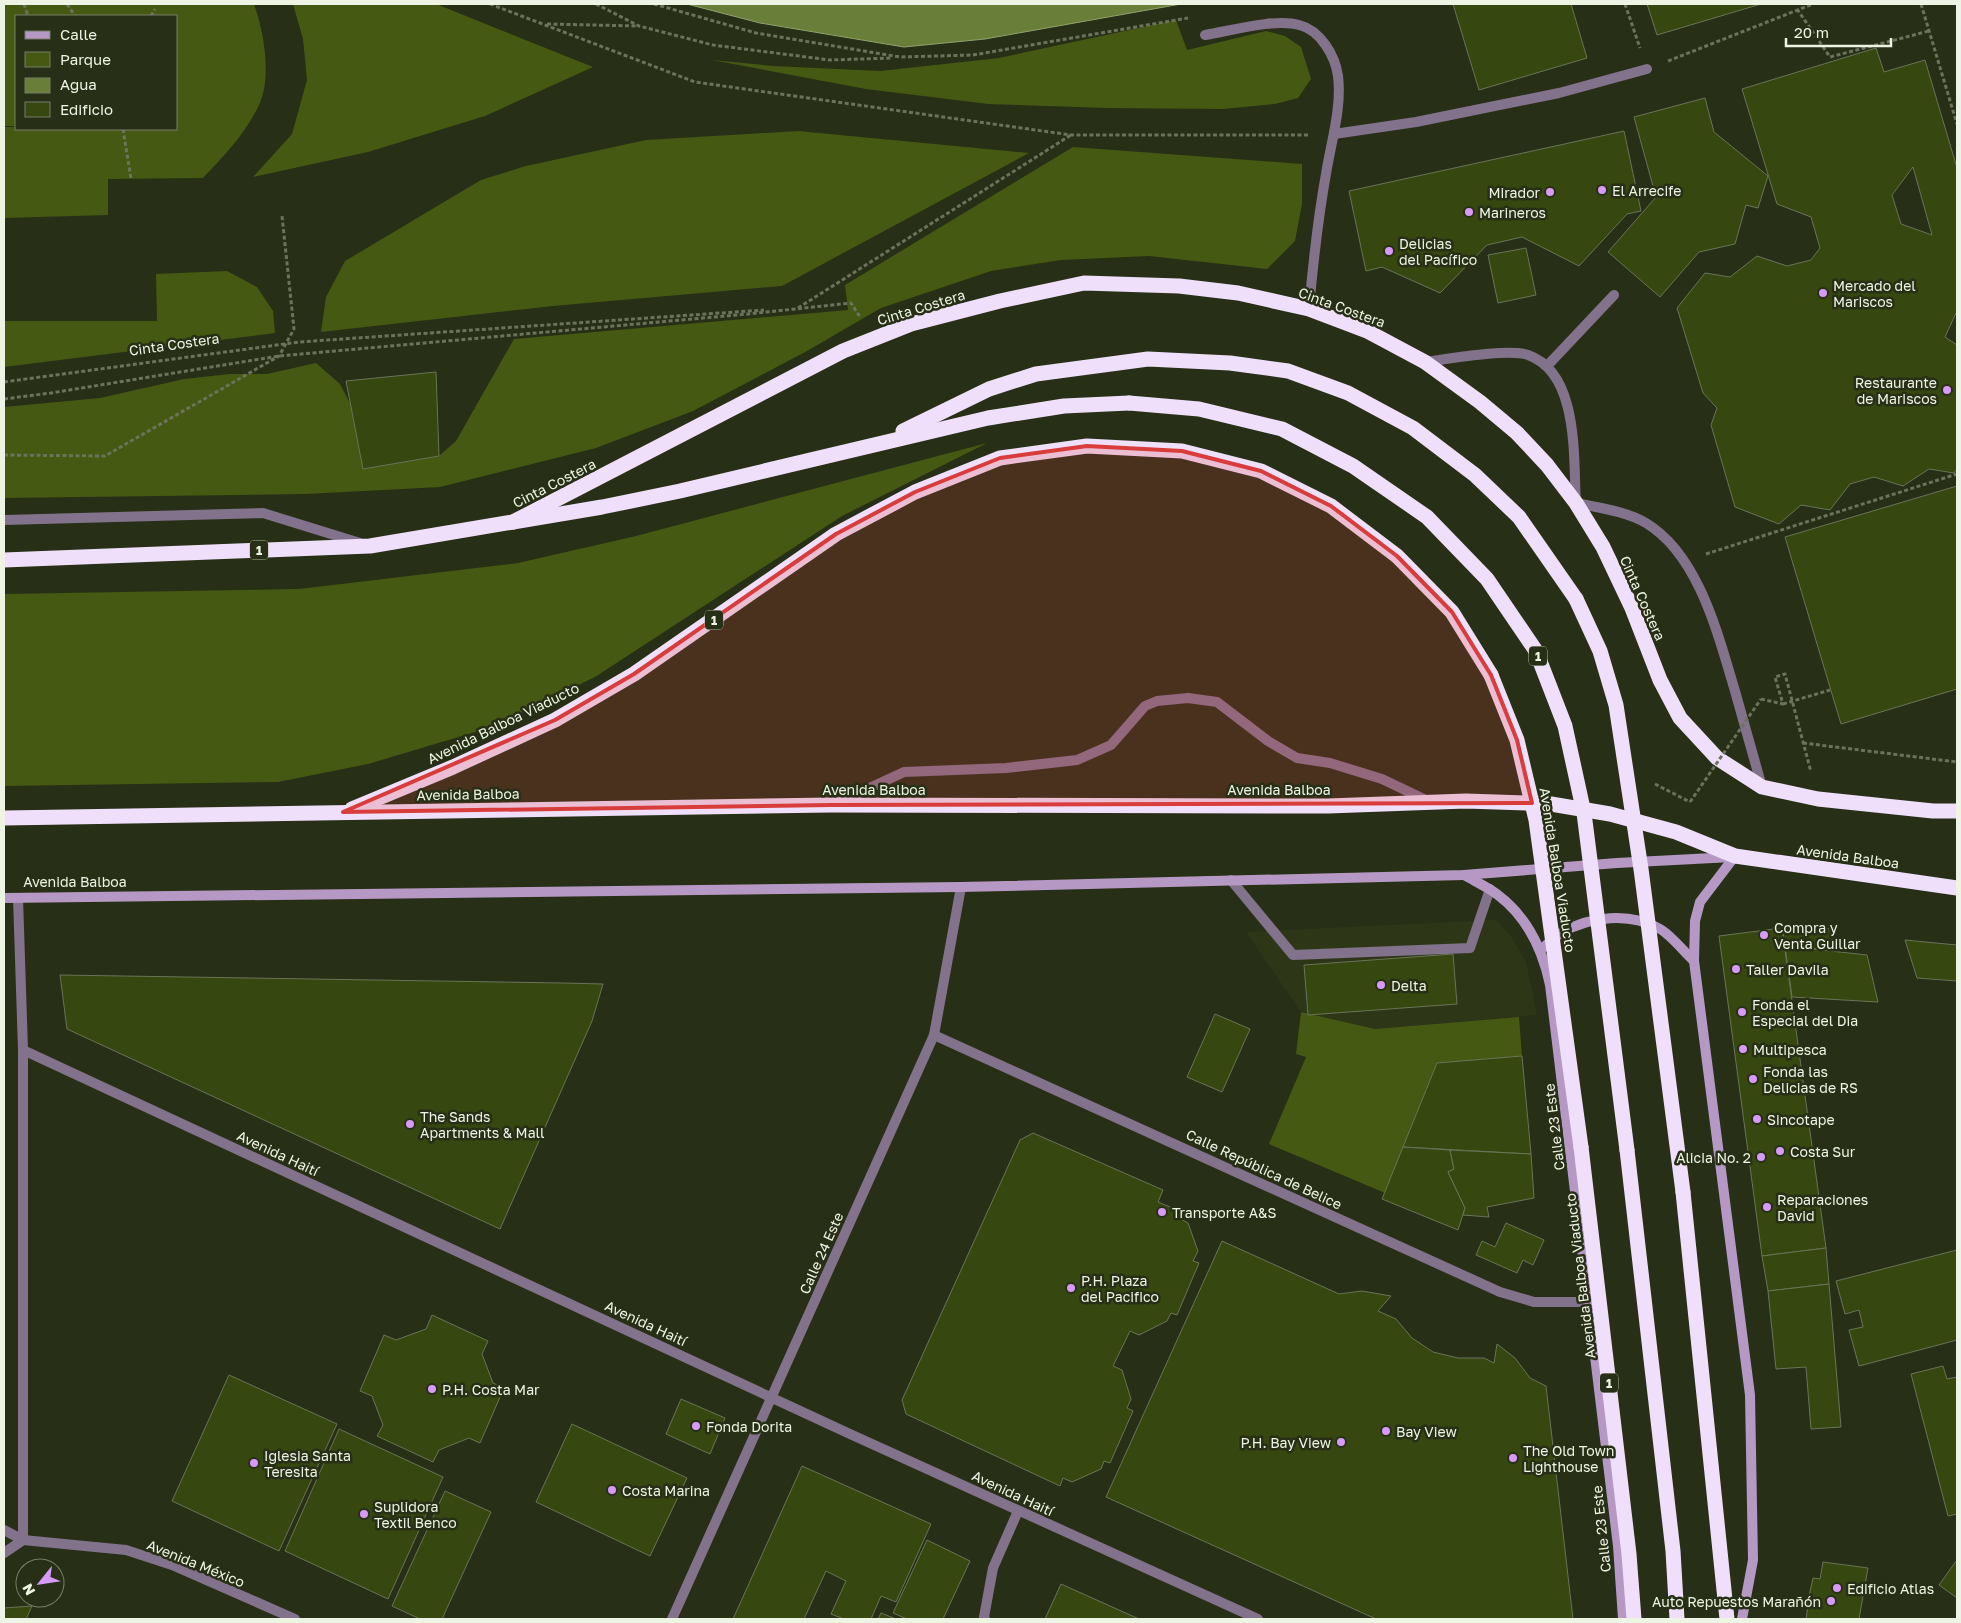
<svg xmlns="http://www.w3.org/2000/svg" width="1961" height="1623" viewBox="0 0 1961 1623" font-family="'Golos Text',sans-serif">
  <rect width="100%" height="100%" fill="#272f16"/>
  <!-- built -->
  <path fill="#2d3717" d="M1496,920L1512,938L1526,962L1537,1015L1375,1029L1301,1012L1246,932Z"/>
  <!-- green -->
  <g fill="#465912">
    <path d="M4,4H254C264,32 272,77 259,105C246,133 224,156 203,178L108,179V215L4,218V127H16V129H176V16H16V126H4Z"/>
    <path d="M293,4H436L593,67L485,116L368,152L253,177L292,134L307,80L303,39Z"/>
    <path d="M1176,20L1187,50L1266,31L1285,36L1301,47L1311,79L1298,98L1275,104L1223,109L1107,108L988,104L866,89L712,60L773,66L880,71L999,58Z"/>
    <path d="M798,131L1029,153L782,286L553,306L321,332L326,297L345,261L481,180L526,166L646,140Z"/>
    <path d="M1073,147L1302,164V204L1295,241L1267,269L1149,256L1061,260L991,271L881,308L807,351L693,411L596,448L440,487L306,494L4,498V407L100,398L184,379L230,374H267L316,363L340,384L352,407L363,469L439,456L456,441L514,339L848,310L845,285Z"/>
    <path d="M227,271L257,287L273,311L275,333L4,367V321H157L156,274Z"/>
    <path d="M987,443L842,516L595,677L492,727L368,764L278,782L4,786V594L299,589L518,563L636,536Z"/>
    <path d="M1301,1012L1375,1029L1519,1017L1522,1056L1437,1063L1385,1193L1269,1144L1306,1057L1296,1054Z"/>
  </g>
  <!-- water -->
  <path fill="#697f39" stroke="#91a26c" d="M687,4H1181L985,39L904,47L760,23Z"/>
  <!-- building -->
  <g fill="#374710" stroke="#6a7458" fill-rule="evenodd">
    <path d="M1453,4H1571L1587,58L1479,90Z"/>
    <path d="M1647,4H1761L1657,35Z"/>
    <path d="M1876,48L1884,72L1925,60L1957,168V317L1956,313L1945,337L1957,345V469L1954,473L1929,469L1903,486L1874,477L1850,484L1830,510L1801,505L1779,524L1735,507L1711,425L1717,408L1703,393L1677,308L1705,273L1730,277L1757,256L1787,266L1811,260L1820,248L1811,217L1777,204L1742,89ZM1913,167L1932,235L1901,224L1892,195Z"/>
    <path d="M1705,98L1714,132L1768,176L1758,208L1746,205L1735,244L1699,252L1660,297L1608,252L1656,197L1634,117Z"/>
    <path d="M1624,131L1641,211L1627,214L1579,266L1522,237L1487,245L1440,293L1382,267L1366,271L1349,191Z"/>
    <path d="M1526,248L1536,295L1498,303L1488,255Z"/>
    <path d="M436,372L439,456L363,469L346,381Z"/>
    <path d="M1957,486V689L1841,724L1785,537Z"/>
    <path d="M1782,925L1833,929V950L1785,946Z"/>
    <path d="M1782,928L1826,1248L1762,1256L1719,936Z"/>
    <path d="M1905,940L1957,945V981L1917,978Z"/>
    <path d="M1785,946L1867,955L1878,1002L1792,997Z"/>
    <path d="M1453,954L1457,1004L1308,1015L1304,965Z"/>
    <path d="M60,975L563,983L603,984L592,1021L500,1229L67,1029Z"/>
    <path d="M1215,1014L1250,1029L1222,1092L1187,1077Z"/>
    <path d="M1522,1056L1531,1154L1403,1147L1437,1063Z"/>
    <path d="M1033,1133L1163,1190L1158,1202L1182,1212L1179,1218L1188,1223L1198,1251L1193,1261L1199,1263L1177,1315L1171,1313L1167,1321L1139,1335L1130,1331L1113,1366L1122,1370L1131,1399L1127,1408L1133,1411L1110,1463L1104,1461L1101,1469L1072,1482L1063,1478L1060,1486L906,1414L902,1400L1020,1140Z"/>
    <path d="M1403,1147L1450,1150L1454,1169L1448,1172L1465,1208L1458,1230L1382,1199Z"/>
    <path d="M1450,1150L1531,1154L1534,1198L1487,1207L1489,1217L1463,1215L1465,1208L1448,1172L1454,1169Z"/>
    <path d="M1506,1223L1544,1240L1533,1265L1523,1260L1517,1273L1476,1255L1482,1241L1495,1247Z"/>
    <path d="M1222,1241L1339,1294L1362,1291L1391,1296L1378,1311L1396,1319L1412,1338L1433,1352L1458,1358H1484L1494,1363L1497,1344L1515,1358L1530,1378L1546,1386L1573,1619H1376L1106,1497Z"/>
    <path d="M1826,1248L1829,1284L1768,1291L1762,1256Z"/>
    <path d="M1957,1250V1340L1859,1366L1849,1330L1863,1327L1859,1310L1845,1314L1836,1281Z"/>
    <path d="M1829,1284L1841,1427L1811,1429L1806,1367L1776,1369L1768,1291Z"/>
    <path d="M432,1315L488,1341L482,1354L493,1383L504,1388L480,1443L469,1438L439,1450L433,1462L377,1436L383,1425L372,1396L360,1391L384,1335L396,1340L426,1329Z"/>
    <path d="M1943,1366L1947,1379L1957,1377V1514L1948,1516L1911,1374Z"/>
    <path d="M229,1375L337,1424L279,1551L172,1501Z"/>
    <path d="M681,1399L725,1418L710,1454L666,1434Z"/>
    <path d="M572,1424L687,1478L650,1556L536,1502Z"/>
    <path d="M339,1429L443,1477L388,1599L285,1551Z"/>
    <path d="M802,1466L931,1524L896,1602L881,1596L871,1619H844L831,1614L846,1581L826,1571L804,1619H733Z"/>
    <path d="M445,1491L491,1512L442,1619H420L392,1606Z"/>
    <path d="M927,1540L970,1561L943,1619H907L893,1613Z"/>
    <path d="M1957,1560V1598L1939,1585Z"/>
    <path d="M1823,1562L1868,1568L1859,1619H1806L1808,1605L1815,1606L1816,1598L1809,1596L1813,1578L1820,1579Z"/>
    <path d="M1061,1584L1139,1619H1045Z"/>
    <path d="M32,1606L26,1619H4V1608Z"/>
    <path d="M881,1613L896,1619H878Z"/>
  </g>
  <g fill="none" stroke-linecap="round" stroke-linejoin="round">
    <!-- path -->
    <g stroke="#6c735d" stroke-width="3" stroke-dasharray="4 2.5" stroke-linecap="butt">
      <path d="M24,4L28,16"/>
      <path d="M67,4L75,16"/>
      <path d="M490,4L695,82L1071,135H1310"/>
      <path d="M596,4L639,26L713,45L830,60L892,58"/>
      <path d="M654,4L756,33L900,57L973,55L1188,18"/>
      <path d="M1625,4L1640,48"/>
      <path d="M1921,4L1957,124"/>
      <path d="M1797,9L1830,57L1929,31"/>
      <path d="M151,16L155,9"/>
      <path d="M547,24L638,26"/>
      <path d="M1668,61L1813,4"/>
      <path d="M123,129L131,179"/>
      <path d="M798,308L1071,135"/>
      <path d="M4,382L299,342L764,310"/>
      <path d="M4,399L51,393L279,356L748,314L851,303L860,317"/>
      <path d="M4,455L105,456L279,356L294,329L282,216"/>
      <path d="M1706,554L1957,474"/>
      <path d="M1761,699L1783,704L1775,677L1785,674L1811,772"/>
      <path d="M1803,743L1957,762"/>
      <path d="M1655,784L1690,802"/>
    </g>
    <!-- lane -->
    <g stroke="#83728c" stroke-width="10">
      <path d="M1205,35C1230,31 1275,18 1299,25C1320,30 1335,55 1338,76C1342,108 1331,142 1326,174C1318,218 1313,264 1309,309"/>
      <path d="M1334,134L1416,122L1559,93L1647,69"/>
      <path d="M1425,362C1448,359 1509,348 1528,355C1580,373 1573,460 1576,503C1599,508 1626,511 1646,523C1699,555 1718,635 1735,691C1744,723 1753,755 1762,787"/>
      <path d="M1547,366L1614,295"/>
      <path d="M4,520L263,513L360,543"/>
      <path d="M837,803L904,772L1006,768L1077,760L1111,745L1145,706L1157,701L1188,698L1217,702L1268,741L1297,758L1330,763L1382,779L1428,801"/>
      <path d="M1231,880L1293,955L1470,948L1490,889"/>
      <path d="M985,1619L984,1617L993,1568L1018,1511"/>
    </g>
    <!-- street -->
    <g stroke="#83728c" stroke-width="10">
      <path d="M18,898L23,1050V1540"/>
      <path d="M934,1035L1500,1292L1534,1302H1589"/>
      <path d="M23,1050L850,1434L1258,1619"/>
      <path d="M4,1530L23,1540L126,1550L172,1565L295,1619"/>
      <path d="M4,1553L23,1540"/>
      <path d="M672,1619L934,1035L961,887"/>
    </g>
    <!-- secondary -->
    <g stroke="#b599c4" stroke-width="10">
      <path d="M1735,856L1700,902L1695,921L1694,961L1750,1395L1753,1560L1742,1619"/>
      <path d="M1464,875C1476,882 1488,887 1498,895C1527,917 1543,951 1550,985L1618,1546L1623,1619"/>
      <path d="M4,898L961,887L1464,875L1617,863L1732,857"/>
      <path d="M1540,950C1547,945 1553,938 1561,933C1590,916 1630,912 1660,929C1671,935 1684,952 1694,961"/>
    </g>
    <!-- highway -->
    <g stroke="#f0dffa" stroke-width="15">
      <path d="M903,431L989,389L1036,374L1148,359L1230,363L1288,371L1348,393L1413,428L1475,475L1519,517L1576,599"/>
      <path d="M513,522L843,351L911,324L1000,301L1084,283L1179,286L1238,293L1309,309L1367,331L1425,362L1480,402L1517,433L1547,465L1576,503L1603,547L1632,608L1660,680L1680,718L1717,758L1762,787L1818,799L1933,811H1957"/>
      <path d="M4,560L370,546L602,507L680,491L988,418L1064,406L1129,403"/>
      <path d="M352,809L453,767L555,720L634,674L836,534L915,492L1000,458L1087,446L1182,451L1261,471L1331,506L1397,556L1452,612L1491,675"/>
      <path d="M4,818L831,805L1328,806L1466,801L1551,804L1610,814L1676,832L1735,856L1957,888"/>
      <path d="M1581,1147L1629,1554L1634,1619"/>
      <path d="M1627,1150L1673,1551L1677,1619"/>
      <path d="M1683,1192L1727,1619"/>
    </g>
    <!-- path-bridge -->
    <g stroke="#6c735d" stroke-width="3" stroke-dasharray="4 2.5" stroke-linecap="butt">
      <path d="M1783,704L1830,690"/>
      <path d="M1690,802L1761,699"/>
    </g>
    <!-- highway-bridge -->
    <g stroke="#f0dffa" stroke-width="15">
      <path d="M1129,403L1199,409L1282,429L1353,466L1427,517L1487,579L1536,651L1565,726L1584,813L1627,1150"/>
      <path d="M1576,599L1600,651L1616,705L1641,869L1683,1192"/>
      <path d="M1491,675L1517,740L1536,820L1581,1147"/>
    </g>
  </g>
  <!-- marked area -->
  <path fill="#d83c3b" fill-opacity="0.2" stroke="#d83c3b" stroke-width="4" stroke-linejoin="round" d="M1087,446L1182,451L1261,471L1331,506L1397,556L1452,612L1491,675L1517,740L1532,803L831,805L343,812L555,720L634,674L836,534L915,492L1000,458Z"/>
  <!-- markers -->
  <g fill="#d89af8" stroke="#272f16" stroke-width="2">
    <circle cx="1602" cy="190" r="5"/>
    <circle cx="1550" cy="192" r="5"/>
    <circle cx="1469" cy="212" r="5"/>
    <circle cx="1389" cy="251" r="5"/>
    <circle cx="1823" cy="293" r="5"/>
    <circle cx="1947" cy="390" r="5"/>
    <circle cx="1764" cy="935" r="5"/>
    <circle cx="1736" cy="969" r="5"/>
    <circle cx="1381" cy="985" r="5"/>
    <circle cx="1742" cy="1012" r="5"/>
    <circle cx="1743" cy="1049" r="5"/>
    <circle cx="1753" cy="1079" r="5"/>
    <circle cx="1757" cy="1119" r="5"/>
    <circle cx="410" cy="1124" r="5"/>
    <circle cx="1780" cy="1151" r="5"/>
    <circle cx="1761" cy="1157" r="5"/>
    <circle cx="1767" cy="1207" r="5"/>
    <circle cx="1162" cy="1212" r="5"/>
    <circle cx="1071" cy="1288" r="5"/>
    <circle cx="432" cy="1389" r="5"/>
    <circle cx="696" cy="1426" r="5"/>
    <circle cx="1386" cy="1431" r="5"/>
    <circle cx="1341" cy="1442" r="5"/>
    <circle cx="1513" cy="1458" r="5"/>
    <circle cx="254" cy="1463" r="5"/>
    <circle cx="612" cy="1490" r="5"/>
    <circle cx="364" cy="1514" r="5"/>
    <circle cx="1837" cy="1588" r="5"/>
    <circle cx="1831" cy="1601" r="5"/>
  </g>
  <g text-anchor="middle" dominant-baseline="central" stroke-width="5" stroke-linejoin="round" paint-order="stroke">
    <!-- shield labels -->
    <g fill="#272f16" stroke="#b2b9a6" stroke-width="1">
      <rect x="250" y="540.5" width="18" height="19" rx="4"/>
      <rect x="705" y="610.5" width="18" height="19" rx="4"/>
      <rect x="1529" y="646.5" width="18" height="19" rx="4"/>
      <rect x="1600" y="1373.5" width="18" height="19" rx="4"/>
    </g>
    <g font-size="12" font-weight="bold" fill="#eef4e4">
      <text x="259" y="550">1</text>
      <text x="714" y="620">1</text>
      <text x="1538" y="656">1</text>
      <text x="1609" y="1383">1</text>
    </g>
    <!-- poi labels -->
    <g font-size="14" fill="#eef4e4" stroke="#272f16" text-anchor="start">
      <text x="1612" y="190">El Arrecife</text>
      <text x="1540" y="192" text-anchor="end">Mirador</text>
      <text x="1479" y="212">Marineros</text>
      <text x="1399" y="243">Delicias<tspan x="1399" dy="16">del Pacífico</tspan></text>
      <text x="1833" y="285">Mercado del<tspan x="1833" dy="16">Mariscos</tspan></text>
      <text x="1937" y="382" text-anchor="end">Restaurante<tspan x="1937" dy="16">de Mariscos</tspan></text>
      <text x="1774" y="927">Compra y<tspan x="1774" dy="16">Venta Guillar</tspan></text>
      <text x="1746" y="969">Taller Davila</text>
      <text x="1391" y="985">Delta</text>
      <text x="1752" y="1004">Fonda el<tspan x="1752" dy="16">Especial del Dia</tspan></text>
      <text x="1753" y="1049">Multipesca</text>
      <text x="1763" y="1071">Fonda las<tspan x="1763" dy="16">Delicias de RS</tspan></text>
      <text x="420" y="1116">The Sands<tspan x="420" dy="16">Apartments &amp; Mall</tspan></text>
      <text x="1767" y="1119">Sincotape</text>
      <text x="1790" y="1151">Costa Sur</text>
      <text x="1751" y="1157" text-anchor="end">Alicia No. 2</text>
      <text x="1777" y="1199">Reparaciones<tspan x="1777" dy="16">David</tspan></text>
      <text x="1172" y="1212">Transporte A&amp;S</text>
      <text x="1081" y="1280">P.H. Plaza<tspan x="1081" dy="16">del Pacifico</tspan></text>
      <text x="442" y="1389">P.H. Costa Mar</text>
      <text x="706" y="1426">Fonda Dorita</text>
      <text x="1396" y="1431">Bay View</text>
      <text x="1331" y="1442" text-anchor="end">P.H. Bay View</text>
      <text x="1523" y="1450">The Old Town<tspan x="1523" dy="16">Lighthouse</tspan></text>
      <text x="264" y="1455">Iglesia Santa<tspan x="264" dy="16">Teresita</tspan></text>
      <text x="622" y="1490">Costa Marina</text>
      <text x="374" y="1506">Suplidora<tspan x="374" dy="16">Textil Benco</tspan></text>
      <text x="1847" y="1588">Edificio Atlas</text>
      <text x="1821" y="1601" text-anchor="end">Auto Repuestos Marañón</text>
    </g>
    <!-- street labels -->
    <g font-size="14" fill="#eef4e4" stroke="#272f16">
      <text transform="translate(921 307) rotate(-17)">Cinta Costera</text>
      <text transform="translate(1342 307) rotate(20)">Cinta Costera</text>
      <text transform="translate(174 344) rotate(-8)">Cinta Costera</text>
      <text transform="translate(554 483) rotate(-27)">Cinta Costera</text>
      <text transform="translate(1643 598) rotate(66)">Cinta Costera</text>
      <text transform="translate(503 723) rotate(-26)">Avenida Balboa Viaducto</text>
      <text x="874" y="789">Avenida Balboa</text>
      <text x="1279" y="789">Avenida Balboa</text>
      <text transform="translate(468 794) rotate(-1)">Avenida Balboa</text>
      <text transform="translate(1848 856) rotate(8)">Avenida Balboa</text>
      <text transform="translate(1558 870) rotate(81)">Avenida Balboa Viaducto</text>
      <text x="75" y="881">Avenida Balboa</text>
      <text transform="translate(1554 1127) rotate(-97)">Calle 23 Este</text>
      <text transform="translate(278 1153) rotate(25)">Avenida Haití</text>
      <text transform="translate(1264 1169) rotate(25)">Calle República de Belice</text>
      <text transform="translate(821 1253) rotate(-66)">Calle 24 Este</text>
      <text transform="translate(1580 1276) rotate(-97)">Avenida Balboa Viaducto</text>
      <text transform="translate(646 1323) rotate(25)">Avenida Haití</text>
      <text transform="translate(1013 1493) rotate(25)">Avenida Haití</text>
      <text transform="translate(1601 1529) rotate(-96)">Calle 23 Este</text>
      <text transform="translate(196 1563) rotate(22)">Avenida México</text>
    </g>
  </g>
  <!-- border -->
  <rect width="1961" height="1623" fill="none" stroke="#eef4e4" stroke-width="10"/>
  <!-- legend -->
  <rect x="15" y="15" width="162" height="115" fill="#272f16" stroke="#777e68"/>
  <rect x="25" y="31" width="25" height="8" fill="#b599c4" stroke="#777e68"/>
  <text x="60" y="40" font-size="15" fill="#eef4e4">Calle</text>
  <rect x="25" y="52" width="25" height="15" fill="#465912" stroke="#777e68"/>
  <text x="60" y="65" font-size="15" fill="#eef4e4">Parque</text>
  <rect x="25" y="78" width="25" height="15" fill="#697f39" stroke="#777e68"/>
  <text x="60" y="90" font-size="15" fill="#eef4e4">Agua</text>
  <rect x="25" y="102" width="25" height="15" fill="#374710" stroke="#777e68"/>
  <text x="60" y="115" font-size="15" fill="#eef4e4">Edificio</text>
  <!-- north arrow -->
  <g transform="translate(40 1583) rotate(240)"><circle r="24" fill="#272f16" stroke="#777e68"/>
  <path d="M0-4L9 19L0 12L-9 19Z" fill="#d89af8"/>
  <text y="-8" font-size="14" font-weight="bold" text-anchor="middle" fill="#eef4e4">N</text>
  </g>
  <!-- scale -->
  <path d="M1786 38v8h105v-8" fill="none" stroke="#eef4e4" stroke-width="2.5"/>
  <text x="1794" y="38" font-size="15" fill="#eef4e4" stroke="#272f16" stroke-width="4" paint-order="stroke">20 m</text>
</svg>
